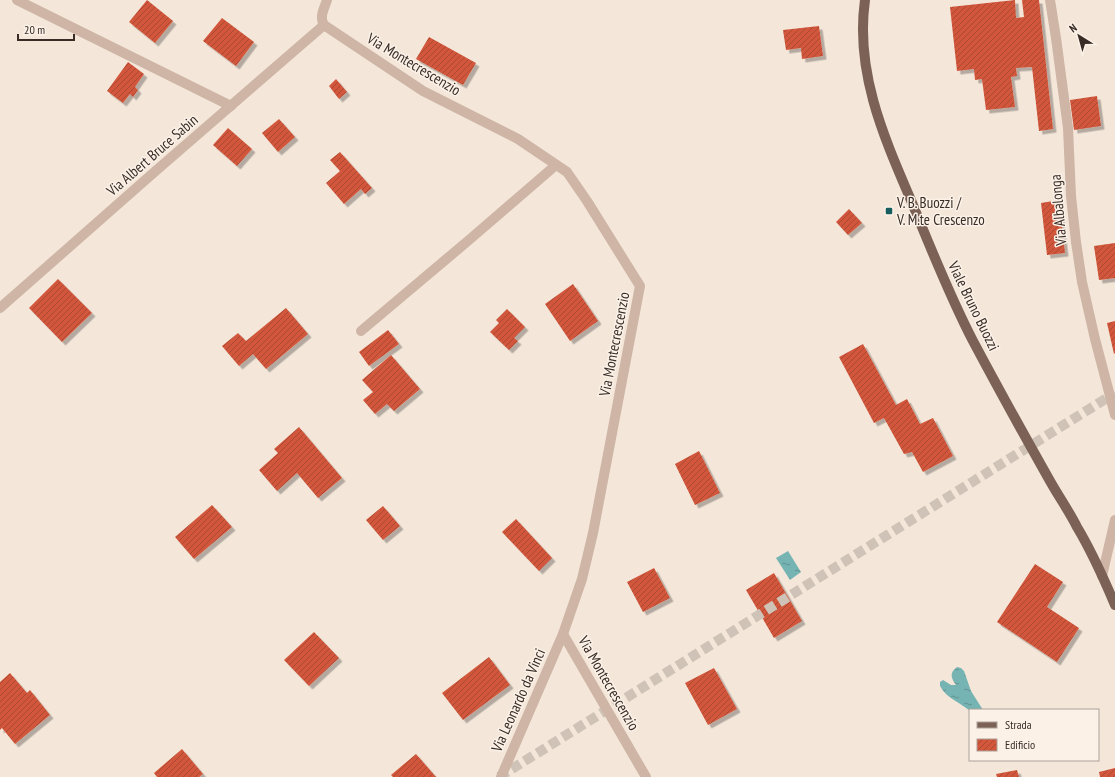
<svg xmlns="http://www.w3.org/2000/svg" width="1115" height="777" viewBox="0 0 1115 777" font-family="'PT Sans Narrow',sans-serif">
  <defs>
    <pattern id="water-ripples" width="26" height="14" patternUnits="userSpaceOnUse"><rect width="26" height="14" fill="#76b4b3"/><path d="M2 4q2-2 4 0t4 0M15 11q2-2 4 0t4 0" fill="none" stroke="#629392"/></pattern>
    <pattern id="building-hatch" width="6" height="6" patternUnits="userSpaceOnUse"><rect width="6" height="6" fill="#d2573b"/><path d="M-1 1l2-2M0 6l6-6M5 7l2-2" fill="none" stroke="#ab4832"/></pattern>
    <filter id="shadow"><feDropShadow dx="3.5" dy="3.5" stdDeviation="0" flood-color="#0004"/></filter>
  </defs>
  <rect width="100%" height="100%" fill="#f4e7da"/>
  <!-- water -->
  <g fill="url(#water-ripples)">
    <path d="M788,551L801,572L790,580L776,558Z"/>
    <path d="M957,667L961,668L964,671L971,691L983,710L970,711C960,702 947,699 940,686V682L943,680L951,685H956C951,678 949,673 957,667Z"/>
  </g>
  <!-- building -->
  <g fill="url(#building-hatch)" filter="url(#shadow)">
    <path d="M147,0L173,21L155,43L129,22Z"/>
    <path d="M1015,0L1016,18L1024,17L1022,0H1039L1053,129L1039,131L1032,67L1016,68L1017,76L1011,77L1015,107L986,110L982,79L975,80L974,69L957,71L950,7Z"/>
    <path d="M222,18L254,42L236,66L203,41Z"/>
    <path d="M819,26L823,56L802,59L801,48L786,50L783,30Z"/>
    <path d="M429,37L476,63L463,85L416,59Z"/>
    <path d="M128,62L144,74L135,87L138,90L133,97L130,94L123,103L107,91Z"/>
    <path d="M336,79L347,92L339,99L329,86Z"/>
    <path d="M1097,96L1101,126L1074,130L1070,100Z"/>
    <path d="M279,119L295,137L278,152L262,133Z"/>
    <path d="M228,128L252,149L237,166L213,145Z"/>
    <path d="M340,152L372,188L365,194L361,189L344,204L326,183L340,171L330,160Z"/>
    <path d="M1059,200L1065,253L1047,255L1041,203Z"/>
    <path d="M849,209L862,223L848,235L836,222Z"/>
    <path d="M1115,243V278L1099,280L1094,246Z"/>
    <path d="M58,279L92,313L62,342L29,308Z"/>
    <path d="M573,284L598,321L570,341L545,304Z"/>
    <path d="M286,308L308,334L266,369L253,354L239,366L222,346L238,333L246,341Z"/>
    <path d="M507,309L525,327L514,338L518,341L509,350L490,332L499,323L496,320Z"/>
    <path d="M1115,321V353L1114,354L1107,323Z"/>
    <path d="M388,330L399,344L369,366L359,352Z"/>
    <path d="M863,344L896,405L907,399L920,424L933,418L953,456L923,472L912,452L904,454L884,418L874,423L839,357Z"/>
    <path d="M391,355L420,389L394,411L387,404L375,414L363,400L373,392L362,380Z"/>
    <path d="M299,427L342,478L318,498L297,473L277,491L259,470L278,453L274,449Z"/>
    <path d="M699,451L720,493L695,505L675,464Z"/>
    <path d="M212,505L232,527L194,559L175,537Z"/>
    <path d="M383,506L400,526L383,540L366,520Z"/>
    <path d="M516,519L552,558L539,571L502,532Z"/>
    <path d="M1035,564L1063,582L1047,607L1079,628L1057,662L997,622Z"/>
    <path d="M654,568L670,598L643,612L627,582Z"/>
    <path d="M774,573L802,621L774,638L746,590Z"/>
    <path d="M314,632L339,658L309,686L284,660Z"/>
    <path d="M489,657L510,685L463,720L442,693Z"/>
    <path d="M714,668L737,709L708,725L685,683Z"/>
    <path d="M10,673L27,693L30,690L50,715L15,744L2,728L0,730V682Z"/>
    <path d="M182,749L203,774L199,777H157L154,773Z"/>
    <path d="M416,754L436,777H393L391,775Z"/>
    <path d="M1115,768V777H1100L1099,772Z"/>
    <path d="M1017,770L1019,777H997L996,774Z"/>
  </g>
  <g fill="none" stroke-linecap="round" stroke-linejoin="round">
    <!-- major-tunnel -->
    <path stroke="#cfc2b6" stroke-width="10" stroke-dasharray="10 5" stroke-linecap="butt" d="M499,777L1115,393"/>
    <!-- minor -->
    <g stroke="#ceb5a5" stroke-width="10">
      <path d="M17,0L231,106"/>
      <path d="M327,0C324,9 319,17 324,25L423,91L518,139L567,172L587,201L640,286L593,533L582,579L563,634L501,777"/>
      <path d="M1050,0L1056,38L1068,128L1071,196L1076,242L1082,282L1095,339L1115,415"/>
      <path d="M0,308L151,175L324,25"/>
      <path d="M361,331L469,240L556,165"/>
      <path d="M1102,576L1115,520"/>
      <path d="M563,634L646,777"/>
    </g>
    <!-- major -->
    <path stroke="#7c6156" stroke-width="10" d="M865,0C855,71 883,135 910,198C930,246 949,295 973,341C998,388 1024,435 1050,481C1059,497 1069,511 1077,527C1092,552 1104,579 1115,605"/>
  </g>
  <!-- markers -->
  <rect fill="#185e5e" stroke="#fbf1e7" stroke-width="1.5" x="885" y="207" width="8" height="8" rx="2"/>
  <g text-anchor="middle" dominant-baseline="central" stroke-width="3" stroke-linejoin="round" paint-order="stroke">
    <!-- street labels -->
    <g font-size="15" fill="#392c27" stroke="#fbf1e7">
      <text transform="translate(414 64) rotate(31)">Via Montecrescenzio</text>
      <text transform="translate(152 155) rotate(-41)">Via Albert Bruce Sabin</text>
      <text transform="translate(1058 210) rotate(-95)">Via Albalonga</text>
      <text transform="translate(974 306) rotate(64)">Viale Bruno Buozzi</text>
      <text transform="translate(614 344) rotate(-79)">Via Montecrescenzio</text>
      <text transform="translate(609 683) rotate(60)">Via Montecrescenzio</text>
      <text transform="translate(518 700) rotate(-66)">Via Leonardo da Vinci</text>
    </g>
    <!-- poi labels -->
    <g font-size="15" fill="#392c27" stroke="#fbf1e7" text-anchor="start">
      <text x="897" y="202">V. B. Buozzi /<tspan x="897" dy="17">V. M.te Crescenzo</tspan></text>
    </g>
  </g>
  <!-- legend -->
  <rect x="969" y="709" width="130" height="52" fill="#fbf1e7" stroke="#ada29a"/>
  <rect x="977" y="722" width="20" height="6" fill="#7c6156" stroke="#ada29a"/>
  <text x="1005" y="729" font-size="12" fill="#392c27">Strada</text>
  <rect x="977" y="739" width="20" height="12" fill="url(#building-hatch)" stroke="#ada29a"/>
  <text x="1005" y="749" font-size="12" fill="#392c27">Edificio</text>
  <!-- north arrow -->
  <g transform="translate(1079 36) rotate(323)" stroke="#fbf1e7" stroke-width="3" paint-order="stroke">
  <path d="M0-3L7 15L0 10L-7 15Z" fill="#392c27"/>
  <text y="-6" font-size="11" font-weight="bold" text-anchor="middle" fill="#392c27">N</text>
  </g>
  <!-- scale -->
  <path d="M18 34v6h56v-6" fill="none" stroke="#392c27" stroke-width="2"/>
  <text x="24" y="34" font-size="12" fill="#392c27" stroke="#fbf1e7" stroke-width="3" paint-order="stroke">20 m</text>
</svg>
